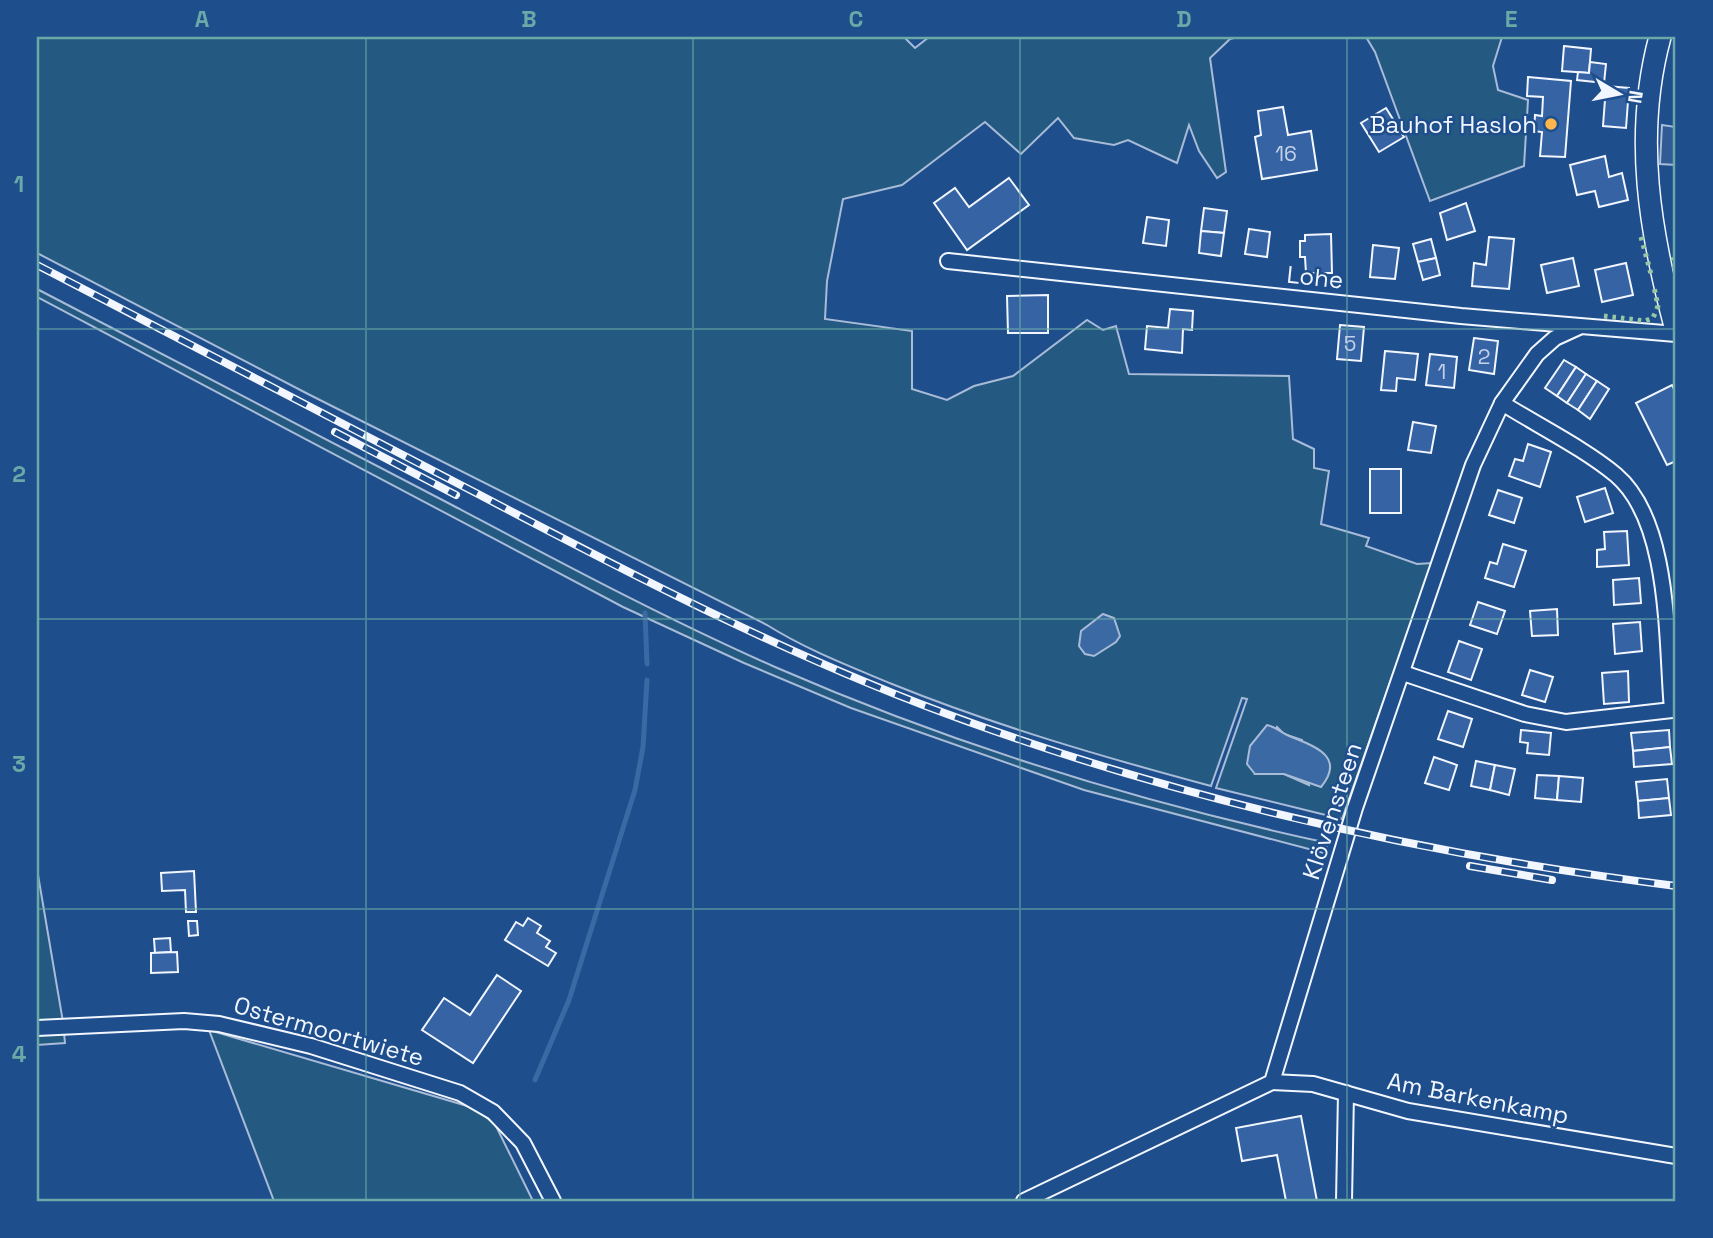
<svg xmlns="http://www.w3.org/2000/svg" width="1713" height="1238" viewBox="0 0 1713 1238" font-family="'Space Grotesk',sans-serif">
  <rect width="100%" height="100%" fill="#1f4e8c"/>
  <!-- green -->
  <g fill="#245a82" stroke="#a8bbd7" stroke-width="2" fill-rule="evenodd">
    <path d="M37,37H904L915,48L929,37H1238L1230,39L1210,58L1226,172L1217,178L1199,151L1189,125L1177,163L1128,140L1114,145L1074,138L1058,118L1021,154L985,122L902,185L843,199L827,281L825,319L912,331V389L947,400L974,386L1013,376L1087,320L1103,330L1116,326L1129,374L1289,376L1293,439L1314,449V468L1329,471L1321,524L1369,538L1366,546L1417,564L1432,563L1342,819L1216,788L1247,699L1242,698L1211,786C1103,757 996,726 892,684C849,666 807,650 767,625L308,394L37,253ZM1277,727L1284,734L1302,740L1309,785L1284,774H1255Z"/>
    <path d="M1366,37H1502L1493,66L1498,90L1528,100L1524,166L1430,201L1375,52Z"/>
    <path d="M37,289C175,360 313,433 452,505C558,561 664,618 775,667C952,744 1138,802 1328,843L1324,853L1084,790L851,708L744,663L623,607L37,297Z"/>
    <path d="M37,869L63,1022L65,1043L37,1045Z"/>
    <path d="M209,1030L474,1108L495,1124L533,1201H274Z"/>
  </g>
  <!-- parking -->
  <path fill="#305b95" stroke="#a8bbd7" stroke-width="2" d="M1662,125L1676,127V165L1660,164Z"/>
  <!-- water -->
  <g fill="#3b69a3" stroke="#a8bbd7" stroke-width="2">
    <path d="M1103,614L1114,618L1120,636L1116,642L1094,656L1085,654L1079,646L1081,631Z"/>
    <path d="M1267,725C1276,727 1279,731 1287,735C1309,745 1348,754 1321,787L1284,774H1255L1247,764L1250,746Z"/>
  </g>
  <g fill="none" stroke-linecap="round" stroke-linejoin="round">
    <!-- stream -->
    <g stroke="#3b69a3" stroke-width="5">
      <path d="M645,613L647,664"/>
      <path d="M535,1080L569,1000L635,790L643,747L647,680"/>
    </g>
  </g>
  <!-- building -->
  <g fill="#3563a3" stroke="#f2f6ff" stroke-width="2">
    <path d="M1564,46L1591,49L1589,73L1562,71Z"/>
    <path d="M1590,62L1606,64L1604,83L1577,80L1578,72L1589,73Z"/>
    <path d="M1528,77L1571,81L1565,157L1540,156L1542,132L1534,131L1535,115L1542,116L1543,97L1527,96Z"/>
    <path d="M1606,86L1629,88L1626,128L1603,126Z"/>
    <path d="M1283,107L1288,135L1311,131L1317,170L1262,179L1255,137L1261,135L1258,111Z"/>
    <path d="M1386,108L1404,137L1379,152L1361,123Z"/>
    <path d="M1605,156L1609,177L1622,173L1628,200L1599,207L1595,191L1577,195L1570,165Z"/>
    <path d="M1009,178L1029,205L967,250L934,203L955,188L969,207Z"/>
    <path d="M1466,203L1475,231L1447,240L1440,213Z"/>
    <path d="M1204,208L1227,211L1224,233L1201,231Z"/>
    <path d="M1147,217L1169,220L1166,246L1143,243Z"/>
    <path d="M1249,229L1270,232L1267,257L1245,254Z"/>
    <path d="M1201,231L1224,233L1221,256L1199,253Z"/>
    <path d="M1331,234L1332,273H1306L1305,257H1300V241H1305V235Z"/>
    <path d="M1489,237L1514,239L1509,289L1472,286L1474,263L1486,265Z"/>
    <path d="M1431,239L1436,258L1418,262L1413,244Z"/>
    <path d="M1373,245L1399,248L1395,279L1370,277Z"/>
    <path d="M1436,258L1440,275L1423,280L1418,262Z"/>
    <path d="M1573,258L1579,286L1547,293L1541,265Z"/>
    <path d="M1626,263L1633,295L1602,302L1595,270Z"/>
    <path d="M1048,295V333H1008L1007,296Z"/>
    <path d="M1170,309L1193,311L1192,330L1183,329L1182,353L1145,349L1147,326L1168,328Z"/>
    <path d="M1340,325L1364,327L1361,361L1337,359Z"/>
    <path d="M1474,338L1498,341L1494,374L1469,370Z"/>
    <path d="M1385,351L1418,354L1415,380L1397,378L1396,391L1381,390Z"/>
    <path d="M1430,354L1457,357L1454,388L1426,385Z"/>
    <path d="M1564,360L1576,367L1557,396L1545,388Z"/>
    <path d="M1576,367L1586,374L1567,403L1557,396Z"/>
    <path d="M1586,374L1597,381L1578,410L1567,403Z"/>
    <path d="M1597,381L1609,389L1590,419L1578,410Z"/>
    <path d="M1672,385L1676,393V461L1667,465L1636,403Z"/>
    <path d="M1413,422L1436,426L1431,453L1408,450Z"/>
    <path d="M1528,444L1551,452L1540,487L1509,476L1515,459L1523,461Z"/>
    <rect x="1370" y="469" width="31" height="44"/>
    <path d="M1605,488L1613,513L1585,522L1577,497Z"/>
    <path d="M1498,490L1522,498L1514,523L1489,515Z"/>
    <path d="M1627,531L1629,565L1597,567V550L1605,549L1604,532Z"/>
    <path d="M1503,544L1526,551L1514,587L1485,578L1490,562L1497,564Z"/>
    <path d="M1639,578L1641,603L1614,605L1613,580Z"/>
    <path d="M1478,602L1505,611L1497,634L1470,625Z"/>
    <path d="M1557,609L1558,635L1532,636L1530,611Z"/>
    <path d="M1640,622L1642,651L1615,654L1613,624Z"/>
    <path d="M1459,641L1482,649L1471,680L1448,672Z"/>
    <path d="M1530,670L1553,677L1545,702L1522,695Z"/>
    <path d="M1628,671L1629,702L1604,704L1602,673Z"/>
    <path d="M1448,711L1472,719L1463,747L1438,739Z"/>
    <path d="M1521,730L1551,733L1549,755L1527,753L1528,743L1520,742Z"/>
    <path d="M1669,730L1670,747L1633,751L1631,733Z"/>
    <path d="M1670,747L1672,764L1634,767L1633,751Z"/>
    <path d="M1434,757L1457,765L1449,790L1425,783Z"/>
    <path d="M1476,761L1495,765L1490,790L1471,786Z"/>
    <path d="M1495,765L1515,769L1509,795L1490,790Z"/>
    <path d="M1537,775L1559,776L1557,800L1535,798Z"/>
    <path d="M1559,776L1583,778L1581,802L1557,800Z"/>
    <path d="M1667,779L1669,798L1638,801L1636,782Z"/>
    <path d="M1669,798L1671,815L1639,818L1638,801Z"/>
    <path d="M194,871L196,912H186L185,890L162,891L161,873Z"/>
    <path d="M528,918L541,926L537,933L550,941L546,947L556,953L548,966L505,940L516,922L523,926Z"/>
    <path d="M188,921H197L198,935L189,936Z"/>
    <path d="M170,938L171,952L155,953L154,939Z"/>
    <path d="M177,952L178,972L151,973V953Z"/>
    <path d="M497,975L521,991L473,1063L422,1030L444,998L470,1015Z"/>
    <path d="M1301,1116L1317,1201H1286L1277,1155L1242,1161L1236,1128Z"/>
  </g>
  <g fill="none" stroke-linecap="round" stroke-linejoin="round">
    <defs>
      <g id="street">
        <path d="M948,261L1461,316L1676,334"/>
        <path d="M1403,673L1525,714L1566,722L1672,710C1666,642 1671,522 1616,475C1585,449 1537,425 1502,403"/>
        <path d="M37,1028L184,1021L219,1024L311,1046L460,1093L493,1112L523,1143L553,1201"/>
        <path d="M1272,1082L1313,1084L1408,1111L1676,1156"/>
        <path d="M1024,1201L1272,1082L1355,808L1473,465L1502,403L1537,354L1555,338L1579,327"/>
        <path d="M1344,1201L1346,1093"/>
      </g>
      <path id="secondary" d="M1660,37C1633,136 1650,233 1676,330"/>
    </defs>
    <!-- street casing -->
    <use href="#street" stroke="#f2f6ff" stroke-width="18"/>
    <!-- secondary casing -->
    <use href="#secondary" stroke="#f2f6ff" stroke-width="24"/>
    <!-- street -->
    <use href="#street" stroke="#1f4e8c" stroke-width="14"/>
    <!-- secondary -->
    <use href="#secondary" stroke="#1f4e8c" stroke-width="21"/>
    <defs>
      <g id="rail">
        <path d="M37,265C184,341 331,418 478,494C638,578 798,661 969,722C1198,804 1434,856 1676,886"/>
        <path d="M335,432L456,495"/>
        <path d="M1470,866L1552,880"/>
      </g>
    </defs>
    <!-- rail casing -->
    <use href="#rail" stroke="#f2f6ff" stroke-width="8"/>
    <!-- rail -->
    <use href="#rail" stroke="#1f4e8c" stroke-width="5" stroke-dasharray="16" stroke-linecap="butt"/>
    <!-- hedge -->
    <g stroke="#97c8a6" stroke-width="5" stroke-dasharray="3.5 5" stroke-linecap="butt">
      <path d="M1648,38V37"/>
      <path d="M1641,237L1651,274"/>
      <path d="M1673,257L1676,276"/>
      <path d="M1604,316L1645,321L1653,318L1658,306L1654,287"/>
    </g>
  </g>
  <!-- grid -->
  <path fill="none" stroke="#6aa9a8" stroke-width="2" stroke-opacity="0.55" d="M366,37V1201M693,37V1201M1020,37V1201M1347,37V1201M37,329H1676M37,619H1676M37,909H1676"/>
  <!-- markers -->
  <circle fill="#ffb74d" stroke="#1f4e8c" stroke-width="2.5" cx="1551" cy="124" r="7"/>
  <g text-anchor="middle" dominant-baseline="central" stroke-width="5" stroke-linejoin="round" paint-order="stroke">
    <!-- number labels -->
    <g font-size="21" fill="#c3d1e8">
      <text x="1286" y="153">16</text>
      <text x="1350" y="343">5</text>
      <text x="1484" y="356">2</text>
      <text x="1442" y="371">1</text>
    </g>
    <!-- poi labels -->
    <g font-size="24" fill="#f2f6ff" stroke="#1f4e8c" text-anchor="end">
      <text x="1537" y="124">Bauhof Hasloh</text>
    </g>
    <!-- street labels -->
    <g font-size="24" fill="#f2f6ff" stroke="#1f4e8c">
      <text transform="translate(1315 277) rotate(6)">Lohe</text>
      <text transform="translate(1332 811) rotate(-72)">Klövensteen</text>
      <text transform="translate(329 1031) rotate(16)">Ostermoortwiete</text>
      <text transform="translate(1478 1098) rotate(11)">Am Barkenkamp</text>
    </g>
  </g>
  <!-- border -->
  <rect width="1713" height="1238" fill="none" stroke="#1f4e8c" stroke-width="77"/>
  <!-- north arrow -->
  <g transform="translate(1619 94) rotate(100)" stroke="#1f4e8c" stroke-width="5" paint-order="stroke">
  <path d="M0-5L12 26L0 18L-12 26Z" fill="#f2f6ff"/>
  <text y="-10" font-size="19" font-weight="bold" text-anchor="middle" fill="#f2f6ff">N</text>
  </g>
  <rect x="38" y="38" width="1636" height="1162" fill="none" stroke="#6aa9a8" stroke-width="2.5"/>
  <g font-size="23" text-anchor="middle" font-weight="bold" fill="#6aa9a8">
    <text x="202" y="27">A</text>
    <text x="529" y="27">B</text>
    <text x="856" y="27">C</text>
    <text x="1184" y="27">D</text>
    <text x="1511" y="27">E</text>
    <text x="19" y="192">1</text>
    <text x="19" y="482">2</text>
    <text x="19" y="772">3</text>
    <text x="19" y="1062">4</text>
  </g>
</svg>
